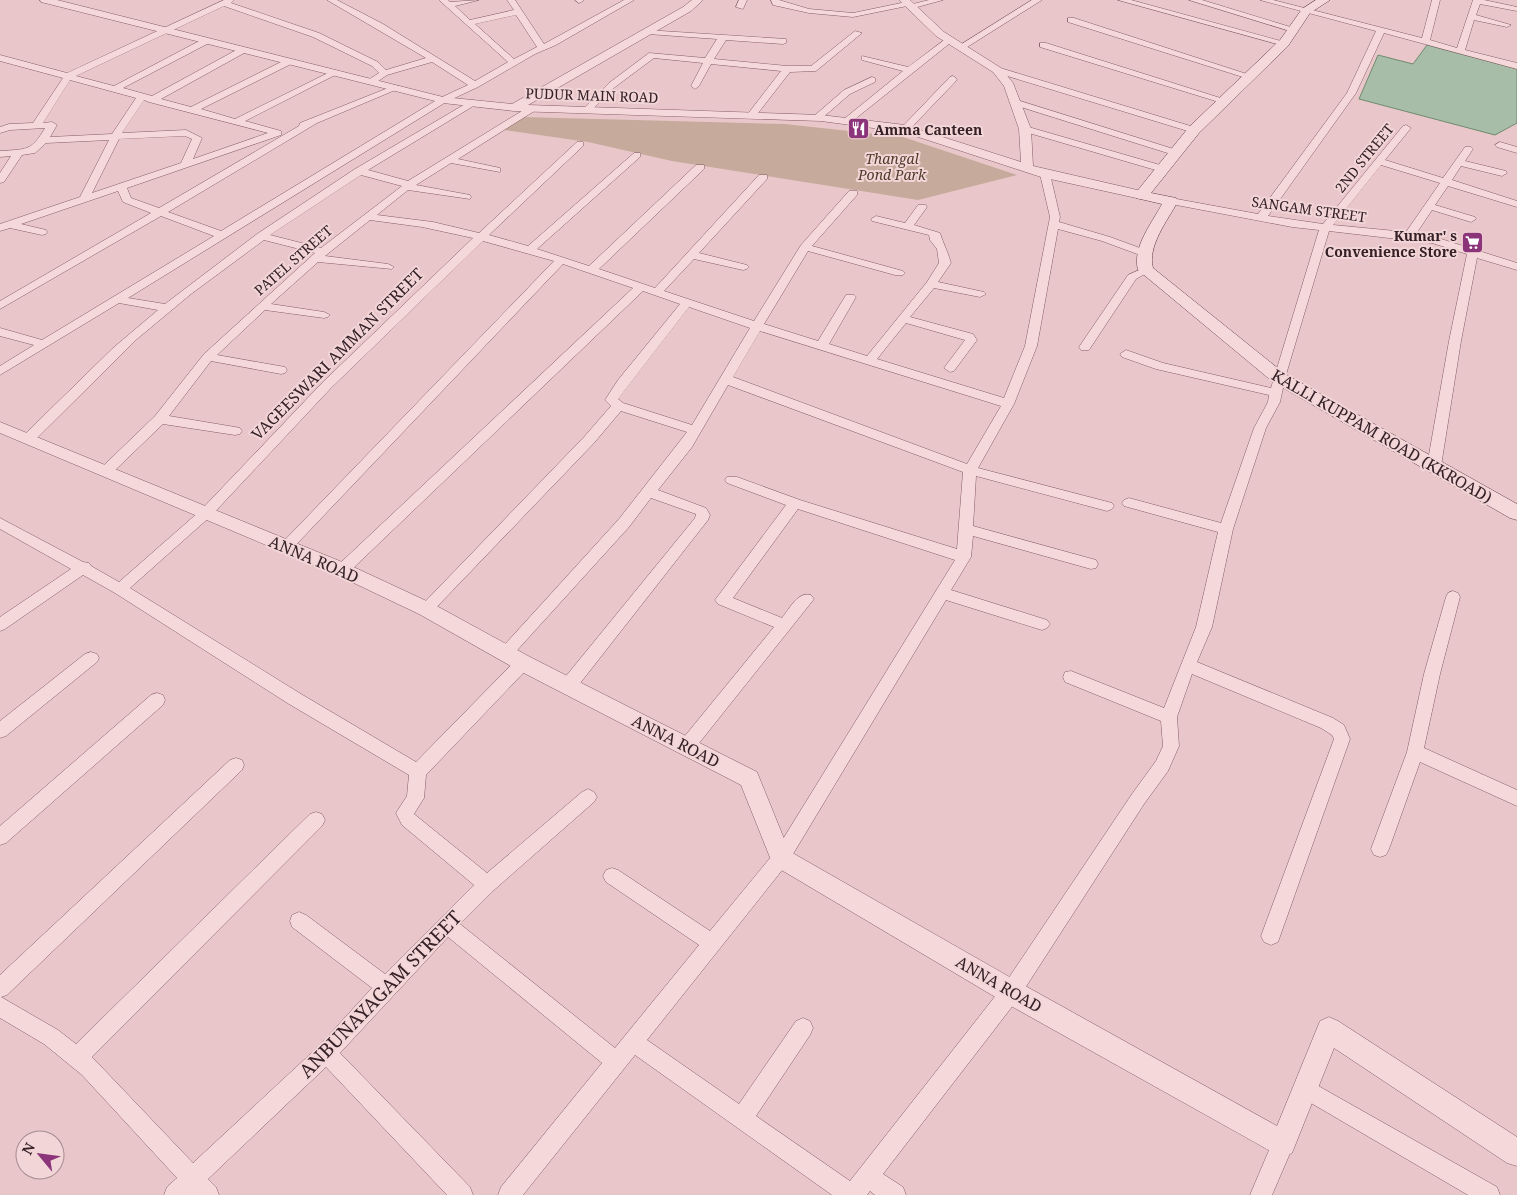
<svg xmlns="http://www.w3.org/2000/svg" width="1517" height="1195" viewBox="0 0 1517 1195" font-family="'Noto Serif',serif">
  <rect width="100%" height="100%" fill="#e9c6c9"/>
  <!-- green -->
  <path fill="#c6aa9b" d="M522,117L785,124L903,137L1017,175L918,200L672,161L588,142L504,130Z"/>
  <!-- water -->
  <path fill="#a8bda7" stroke="#6f8b6f" d="M1427,45L1517,69V123L1495,135L1359,99L1378,55L1413,64Z"/>
  <g fill="none" stroke-linecap="round" stroke-linejoin="round">
    <defs>
      <g id="minor">
        <path d="M224,0H234L231,3L319,33L378,62L386,70L426,58L327,0H337L383,24L475,81L508,62L439,0H448L450,2L479,0L455,6L470,20L514,10L507,0H515L544,44L624,0H634L556,45L535,54L478,87L446,102L128,298L165,304L257,234L355,169L472,100L475,101V105L368,170L408,181L530,106H536V110L458,159L500,168V172L451,163L416,185L470,195L471,197L470,199L408,190L377,215L433,222L479,233L577,142H583V146L489,235L528,246L634,153H640V157L537,249L589,266L696,165H704V169L599,269L655,288L759,175H767V179L699,253L747,265L749,267L747,269L743,270L694,259L664,291L754,321L801,245L849,191H857V195L812,246L903,271L905,273L903,275H895L808,251L764,324L818,341L846,295H854L856,297L829,344L867,356L927,282L939,263L937,249L930,240L929,235L872,221L871,219L876,216L905,223L918,205H926L927,207L914,225L940,233C943,243 948,252 951,263L938,282L984,292L986,294L980,297L934,288L910,317L973,334L977,340L954,371L950,372L944,368L965,340L906,323L877,359L1004,398L1025,346L1050,217L1040,174L1041,172L1045,171L1050,174L1060,217L1059,222L1110,237L1148,251L1149,253L1144,256L1140,255L1102,241L1058,229L1037,346L1014,404L978,468L1112,503L1114,506L1112,509L1107,511L976,476L973,526L1096,560L1098,564L1096,568L1091,569L973,536L971,557L951,590L1047,620L1050,624L1047,628L1042,630L946,600L787,864L647,1040L739,1104L796,1021L803,1018L810,1021L813,1028L810,1035L756,1116L850,1181L1004,985L1132,794L1156,761L1163,746L1161,721L1065,682L1063,677L1065,672L1071,671L1164,708L1196,627L1218,532L1124,506L1122,503L1124,500L1129,498L1221,523L1254,428L1268,402L1269,395L1156,369L1122,357L1120,354L1126,350L1163,363L1271,388L1319,230L1292,227L1171,204L1166,201L1171,198L1258,214L1347,93L1376,31L1260,0H1273L1422,38L1432,0H1440L1430,40L1457,48L1473,0H1484L1517,7V11L1480,4L1476,15L1511,25L1507,27L1474,20L1465,50L1517,63V69L1384,33L1356,93L1268,216L1323,224L1403,126L1406,125L1411,128L1385,160L1443,178L1465,147H1471L1473,149L1465,161L1506,171L1507,173L1502,176L1461,166L1452,180L1517,201V207L1448,186L1435,205L1475,217L1476,219L1471,222L1432,210L1416,234L1438,238L1517,263V270L1477,258L1461,341L1441,466L1439,469H1429L1427,466L1449,341L1467,254L1432,243L1329,231L1285,378L1280,402L1266,428L1233,529L1212,627L1197,662L1333,718L1344,725L1350,739L1278,942L1271,945L1264,942L1261,936L1334,739L1332,735L1321,728L1192,674L1177,717L1179,746L1168,771L1144,804L1018,999L883,1174L903,1187L906,1195H875L870,1191L867,1195H832L635,1055L523,1195H498L501,1187L602,1063L448,937L340,1053L470,1187L473,1195H447L326,1067L208,1179L216,1187L219,1195H164L167,1187L177,1178L82,1075L44,1044L0,1018V975L230,760L236,758L242,760L244,765L242,770L7,995L1,997L58,1030L76,1044L310,814L316,812L322,814L325,820L322,826L92,1057L193,1163L319,1046L372,988L292,927L290,921L292,915L299,912L306,915L385,974L474,885L402,825L396,813L407,796L409,775L289,704L115,593L83,575L5,629L0,631V617L71,569L0,529V518L83,562L89,563L91,566L119,582L201,510L323,382L473,238L422,227L370,220L325,256L388,264L394,267L392,269L318,262L271,304L324,312L330,315L328,317L324,318L265,310L217,355L285,367L287,370L285,373L281,374L211,361L169,416L235,427L240,428L242,431L240,434L235,435L163,424L110,475H100L98,472L100,469L155,416L204,354L315,253L264,240L191,294L137,339L33,442H23L21,439L23,436L113,348L158,310L119,303L0,375V366L34,345L0,336V328L42,340L214,236L161,216L0,309V301L151,213L123,202L118,191L21,224L46,230L47,232L46,234L42,235L10,228L0,231V224L80,197L109,140L46,143L35,153L22,155L4,182L0,183V173L11,156L0,157V151C26,149 31,152 45,128L10,130L0,133V127L9,124L33,123L63,78L0,61V55L67,73ZM224,6L313,37L372,66L379,73L368,80V84H374L387,75L432,62L468,85L440,98L221,231L168,212L317,123L400,88L399,86H393L300,123L299,126L159,208L131,198L127,188L281,135V131L245,121L339,73L332,71L235,119L201,109L291,64V60H285L191,107L161,99L246,52V48H240L152,96L123,88L209,43V39H203L114,86L76,76ZM516,15L537,47L514,59L475,24ZM70,80L136,98L112,134L50,137L57,125L52,122L43,123ZM144,100L149,102L268,133L193,159L202,138L186,130L122,133ZM185,136L192,139L181,163L92,193L119,139ZM1381,165L1440,183L1406,232L1333,225ZM361,175L402,186L321,248L270,235ZM483,241L554,261L279,546L281,550L286,551L291,550L563,264L633,288L337,566L335,570L337,574L342,575L347,574L643,291L680,304L618,380L605,400L611,406L584,437L418,609L421,613L426,615L431,613L594,443L621,411L687,432L619,519L497,653L499,657L505,659L511,657L629,527L651,498L696,514L695,518L562,681L560,686L562,691L568,692L574,691L708,520L710,515L706,508L658,490L692,447L728,385L963,472L957,549L800,500L737,477H727L725,480L727,483L786,505L715,600L718,604L774,627L680,742L678,747L680,752L686,754L692,752L814,599L811,595C798,591 790,608 782,618L733,598L798,509L955,560L775,852L710,931L618,870L612,868L606,870L603,876L606,882L699,945L615,1048L460,924L494,890L594,802L597,797L594,792L588,789L582,792L487,873L414,814L424,798L426,775L529,667L531,663L529,659L523,657L517,659L416,762L301,694L130,588L211,516L331,388ZM689,307L750,328L692,425L623,403L618,399ZM760,331L1001,406L967,464L733,377Z"/>
        <path d="M575,0H583V1L579,3Z"/>
        <path d="M739,0H747L743,9L736,7Z"/>
        <path d="M771,0H779L809,9L853,13L906,2L909,5L929,0H943L910,9L907,6L853,17L809,13L773,5Z"/>
        <path d="M1032,0H1042L964,49L957,47Z"/>
        <path d="M1118,0H1131L1288,43L1281,45Z"/>
        <path d="M1189,0H1202L1297,29L1290,31Z"/>
        <path d="M1068,18H1074L1253,76L1249,79L1246,78L1068,22Z"/>
        <path d="M645,30L786,39V43L783,44L726,40L714,59L787,66H811L855,31L862,33L816,71L790,72L755,117L752,118L747,115L781,71L711,64L699,86L695,89L691,86L703,63L654,58L615,87L590,112H584V108L609,83L649,53L705,58L717,39L648,34H645Z"/>
        <path d="M947,38L954,40L850,123H844V119L903,71L862,60V56L908,67Z"/>
        <path d="M1040,43H1046L1230,101L1228,103H1222L1040,47Z"/>
        <path d="M997,67L1197,128L1199,130L1197,132H1191L994,72L993,70Z"/>
        <path d="M953,76L957,79L956,81L908,131H902V127L950,77Z"/>
        <path d="M872,77L875,78V82L850,94L820,120H814V116L844,90Z"/>
        <path d="M1014,99L1180,151L1182,153L1180,155H1174L1011,104V100Z"/>
        <path d="M1025,126L1167,167L1168,169L1167,171H1159L1022,131V127Z"/>
        <path d="M1500,142L1517,147V153L1497,147L1495,145Z"/>
        <path d="M1146,267L1152,270L1136,279L1089,350H1081L1079,347L1128,275Z"/>
        <path d="M1453,591L1458,593L1460,597L1440,674L1424,748L1517,790V806L1420,762L1389,849L1386,855L1380,857L1374,855L1371,849L1407,752L1424,674L1446,597L1448,593Z"/>
        <path d="M91,652L97,654L99,658L97,662L6,736L0,738V721L85,654Z"/>
        <path d="M157,693L163,695L165,700L163,705L6,843L0,845V826L151,695Z"/>
        <path d="M1306,1079L1497,1187L1500,1195H1468L1299,1096L1296,1089L1299,1082Z"/>
        <path d="M1283,1133L1291,1136L1294,1144L1272,1195H1250L1275,1136Z"/>
      </g>
      <g id="tertiary">
        <path d="M40,0H57L443,97L512,104L683,7L692,0H703L691,11L528,105L821,115L905,125L1021,162L1019,129L1004,86L993,72L936,36L899,0H910L944,32L1001,68L1013,83L1031,129L1033,166L1146,192L1147,195L1141,199L1041,177L903,132L821,121L514,111L443,103L41,2Z"/>
        <path d="M0,422L347,564L433,604L530,657L757,772L789,851L1020,983L1277,1126L1320,1021L1329,1017L1338,1021L1517,1137V1166L1507,1163L1334,1048L1292,1153L1283,1157L1274,1153L1002,1001L773,865L741,785L516,669L419,614L335,574L0,433Z"/>
      </g>
      <path id="secondary" d="M1316,0H1330L1310,13L1288,46L1199,133L1151,193L1176,198L1178,201C1168,220 1147,246 1153,268L1285,374L1517,504V520L1510,518L1273,382L1138,270C1132,247 1152,223 1162,204L1136,198L1134,195L1189,127L1280,40L1302,9Z"/>
    </defs>
    <!-- minor casing -->
    <use href="#minor" stroke="#835d67" stroke-width="1"/>
    <!-- tertiary casing -->
    <use href="#tertiary" stroke="#835d67" stroke-width="1"/>
    <!-- secondary casing -->
    <use href="#secondary" stroke="#65414b" stroke-width="1"/>
    <!-- minor -->
    <use href="#minor" fill="#f5d8da" fill-rule="evenodd"/>
    <!-- tertiary -->
    <use href="#tertiary" fill="#f5d8da" fill-rule="evenodd"/>
    <!-- secondary -->
    <use href="#secondary" fill="#f5d8da" fill-rule="evenodd"/>
  </g>
  <!-- icons -->
  <defs>
    <symbol id="restaurant-square" viewBox="-11 -11 22 22"><rect x="-9" y="-9" width="18" height="18" rx="4" fill="#8b3479" stroke="#f2d5d7"/><path d="M-5-6h1v4h1v-4h1v4h1v-4h1v5L-1.5 .5V6h-2V.5L-5-1ZM5-6V6H3V1.5H1.5Q1.5-4 5-6Z" fill="#fff"/></symbol>
    <symbol id="supermarket-square" viewBox="-11 -11 22 22"><rect x="-9" y="-9" width="18" height="18" rx="4" fill="#8b3479" stroke="#f2d5d7"/><path d="M-6-5.5h2.5l.6 2H6L4.5 2H-2.5L-4.4-4H-6ZM-1.5 3.2a1.3 1.3 0 1 0 .1 0ZM3 3.2a1.3 1.3 0 1 0 .1 0Z" fill="#fff"/></symbol>
  </defs>
  <g fill-rule="evenodd">
    <use href="#restaurant-square" x="846" y="116" width="25" height="25"/>
    <use href="#supermarket-square" x="1460" y="230" width="25" height="25"/>
  </g>
  <g text-anchor="middle" dominant-baseline="central" stroke-width="4" stroke-linejoin="round" paint-order="stroke">
    <!-- far-street labels -->
    <g font-size="14" fill="#342026" stroke="#f2d5d7">
      <text transform="translate(592 95) rotate(2)">PUDUR MAIN ROAD</text>
      <text transform="translate(1364 158) rotate(-51)">2ND STREET</text>
      <text transform="translate(1309 209) rotate(8)">SANGAM STREET</text>
      <text transform="translate(293 260) rotate(-41)">PATEL STREET</text>
    </g>
    <!-- far-poi labels -->
    <g font-size="14" font-weight="bold" fill="#342026" stroke="#f2d5d7" text-anchor="start">
      <text x="874" y="129">Amma Canteen</text>
      <text x="1457" y="235" text-anchor="end">Kumar' s<tspan x="1457" dy="16">Convenience Store</tspan></text>
    </g>
    <!-- far-park labels -->
    <g font-size="14" font-style="italic" fill="#4f3b28" stroke="#f2d5d7">
      <text x="892" y="158">Thangal<tspan x="892" dy="16">Pond Park</tspan></text>
    </g>
    <!-- street labels -->
    <g font-size="16" fill="#342026" stroke="#f2d5d7">
      <text transform="translate(337 354) rotate(-45)">VAGEESWARI AMMAN STREET</text>
      <text transform="translate(1382 436) rotate(30)">KALLI KUPPAM ROAD (KKROAD)</text>
      <text transform="translate(314 559) rotate(23)">ANNA ROAD</text>
      <text transform="translate(676 741) rotate(27)">ANNA ROAD</text>
      <text transform="translate(999 984) rotate(30)">ANNA ROAD</text>
    </g>
    <!-- near-street labels -->
    <g font-size="19" fill="#342026" stroke="#f2d5d7">
      <text transform="translate(380 994) rotate(-46)">ANBUNAYAGAM STREET</text>
    </g>
  </g>
  <!-- north arrow -->
  <g transform="translate(40 1155) rotate(299)"><circle r="24" fill="#f2d5d7" stroke="#a68d90"/>
  <path d="M0-4L9 19L0 12L-9 19Z" fill="#8b3479"/>
  <text y="-8" font-size="14" font-weight="bold" text-anchor="middle" fill="#342026">N</text>
  </g>
</svg>
